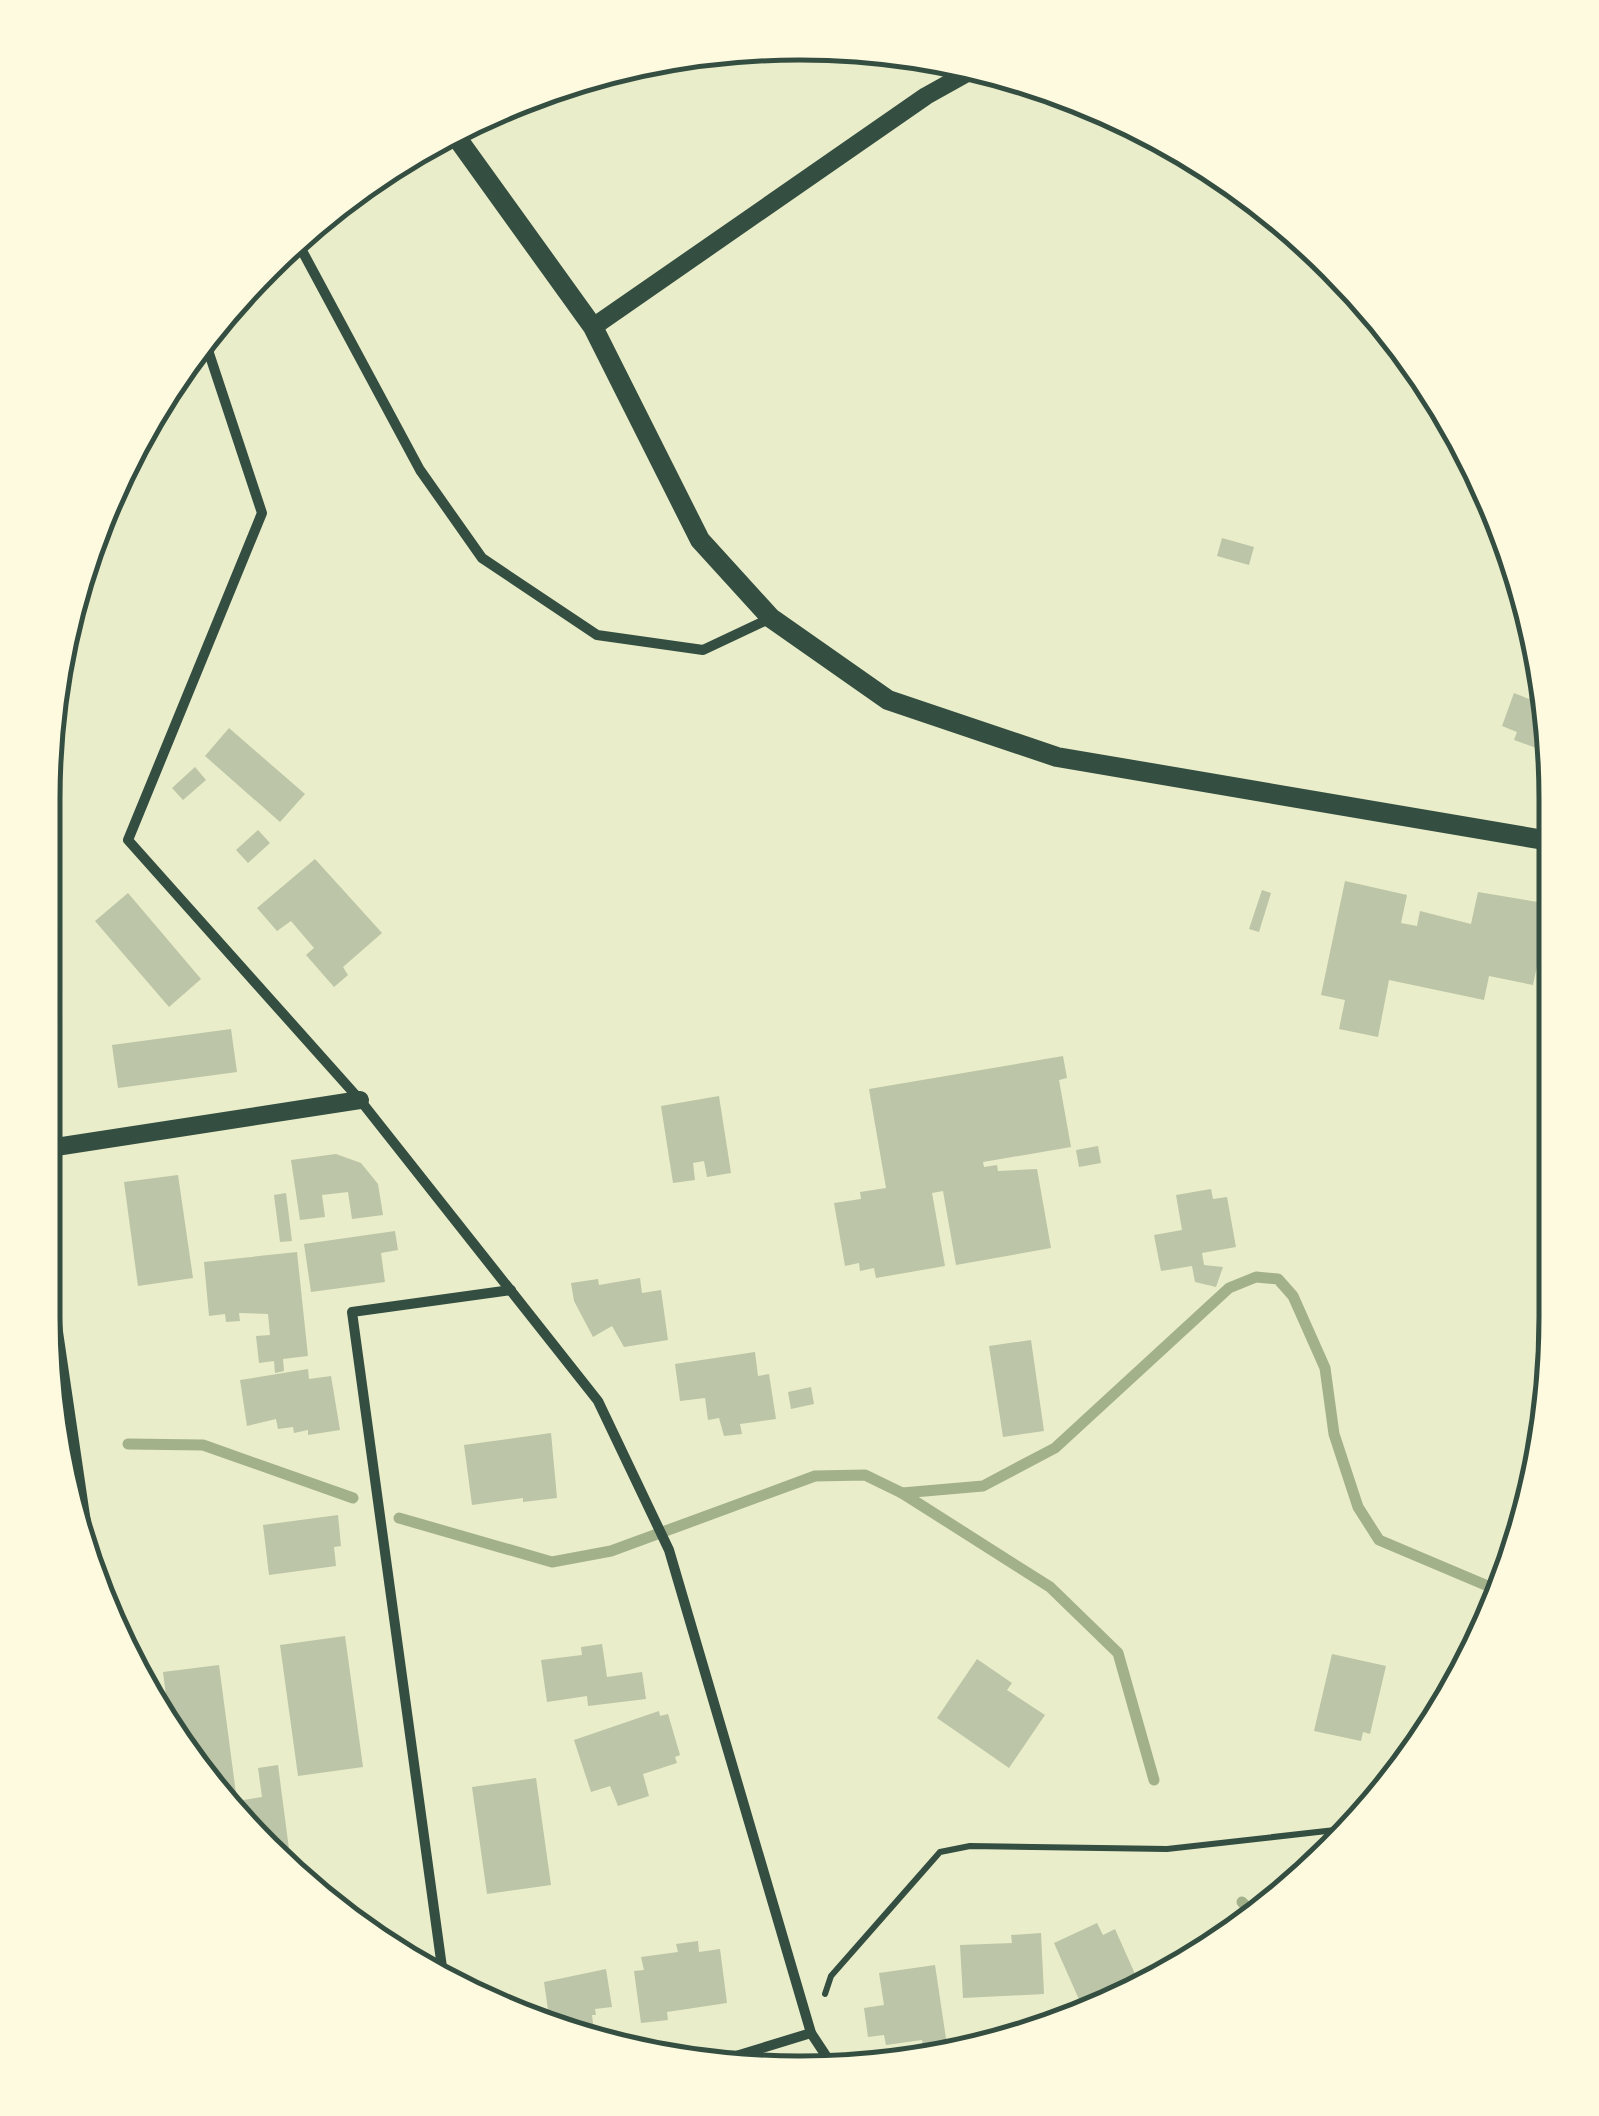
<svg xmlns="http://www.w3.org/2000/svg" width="1599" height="2116" viewBox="0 0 1599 2116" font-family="Quicksand,sans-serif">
  <rect width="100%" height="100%" fill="#e9edc9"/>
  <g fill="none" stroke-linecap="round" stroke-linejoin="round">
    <!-- stream -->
    <g stroke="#a3b18a" stroke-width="11">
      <path d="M128,1444L203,1445L353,1498"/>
      <path d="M902,1493L983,1486L1055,1448L1229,1288L1256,1277L1278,1279L1293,1296L1325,1368L1334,1434L1358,1507L1379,1540L1502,1592"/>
      <path d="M399,1518L552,1562L611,1551L815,1476L865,1475L902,1493L1050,1587L1118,1653L1154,1780"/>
      <path d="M1242,1902L1256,1917"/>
    </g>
  </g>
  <!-- building -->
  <g fill="#bcc5a7">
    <path d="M1222,538L1254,547L1249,565L1217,556Z"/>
    <path d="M1546,682L1550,701V753L1514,740L1517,732L1502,726L1514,693L1529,699L1534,685L1544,689Z"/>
    <path d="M229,728L305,794L280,822L205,756Z"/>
    <path d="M195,767L206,780L183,800L172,788Z"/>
    <path d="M258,830L270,843L248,863L236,850Z"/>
    <path d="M315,859L382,933L343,967L348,975L334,987L306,955L314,948L291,921L277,931L257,908Z"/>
    <path d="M1345,881L1407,895L1401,923L1417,926L1420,911L1471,924L1478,892L1550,904L1533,985L1489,976L1484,1000L1389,980L1378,1037L1339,1029L1345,1000L1321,995Z"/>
    <path d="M1262,890L1271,893L1259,932L1249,929Z"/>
    <path d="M128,893L201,979L169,1007L95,921Z"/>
    <path d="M231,1029L237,1072L118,1088L112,1045Z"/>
    <path d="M1063,1056L1067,1078L1059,1080L1071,1147L983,1162L984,1167L997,1165L998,1171L1037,1169L1051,1248L956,1265L943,1191L932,1193L945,1266L876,1278L874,1268L860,1271L859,1263L845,1266L834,1203L861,1199L860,1192L886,1188L869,1089Z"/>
    <path d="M719,1096L731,1173L707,1177L704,1161L693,1163L695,1180L673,1183L661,1106Z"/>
    <path d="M1098,1146L1101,1163L1079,1167L1076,1150Z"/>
    <path d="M336,1154L361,1163L378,1184L383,1215L352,1219L348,1192L322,1195L325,1217L300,1220L291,1160Z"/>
    <path d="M178,1175L193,1278L138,1286L124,1182Z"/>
    <path d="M1211,1189L1213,1199L1227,1197L1236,1247L1202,1253L1204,1265L1223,1267L1216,1287L1195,1282L1192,1266L1161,1271L1154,1235L1182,1230L1176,1195Z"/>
    <path d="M286,1193L292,1241L280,1242L274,1195Z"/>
    <path d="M395,1231L398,1250L381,1253L385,1282L311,1292L304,1244Z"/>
    <path d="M297,1252L308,1356L283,1359L284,1371L275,1373L274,1361L259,1363L256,1336L270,1335L268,1314L239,1313L240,1321L226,1322L225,1314L209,1316L204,1262Z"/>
    <path d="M640,1278L642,1293L661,1290L668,1340L624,1347L612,1326L593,1337L574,1301L571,1283L598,1279L599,1285Z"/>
    <path d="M1031,1340L1044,1431L1003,1437L989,1346Z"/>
    <path d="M755,1352L758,1376L769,1374L776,1419L740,1424L742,1434L724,1436L719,1418L708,1420L705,1398L680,1401L675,1364Z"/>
    <path d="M308,1369L309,1379L331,1376L340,1430L308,1435V1430L294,1433L293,1427L278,1429L276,1419L247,1426L240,1380Z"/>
    <path d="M811,1387L814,1404L791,1409L788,1392Z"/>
    <path d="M551,1433L557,1498L523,1502V1498L472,1505L464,1445Z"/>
    <path d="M338,1515L341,1546L334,1547L336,1566L269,1575L263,1525Z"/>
    <path d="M345,1636L363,1767L298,1776L280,1645Z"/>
    <path d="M602,1644L607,1677L642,1672L646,1699L588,1706L587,1696L547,1702L541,1660L582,1655L581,1647Z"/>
    <path d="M1332,1654L1386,1666L1370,1734L1363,1732L1361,1741L1314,1731Z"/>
    <path d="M977,1659L1012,1683L1007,1690L1045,1715L1009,1768L937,1718Z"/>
    <path d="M219,1665L237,1801L262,1797L258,1768L278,1765L289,1849L272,1851L170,1727L163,1672Z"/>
    <path d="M659,1711L660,1716L668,1714L680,1755L675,1757L677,1763L643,1774L649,1796L618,1806L610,1786L591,1792L574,1740Z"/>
    <path d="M536,1778L551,1885L487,1894L472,1787Z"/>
    <path d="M1097,1923L1103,1935L1115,1929L1135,1974L1128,1977L1133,1989L1085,2013L1054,1943Z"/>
    <path d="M1041,1933L1044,1994L963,1998L960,1945L1012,1943L1011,1935Z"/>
    <path d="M698,1941L699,1952L720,1949L727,2003L667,2012L668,2020L641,2023L634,1971L644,1970L641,1957L678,1952L676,1944Z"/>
    <path d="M935,1965L948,2052L925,2057L922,2040L886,2045L884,2035L868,2037L864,2008L884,2005L879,1973Z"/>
    <path d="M606,1969L612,2007L595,2009L596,2015H592L595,2040L550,2024L544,1982Z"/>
  </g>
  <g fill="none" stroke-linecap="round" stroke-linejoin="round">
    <!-- path -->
    <path stroke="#344e41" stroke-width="6" d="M825,1994L831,1976L940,1852L970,1846L1167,1849L1353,1828"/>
    <!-- minor -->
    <g stroke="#344e41" stroke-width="10">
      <path d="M299,245L420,470L482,558L597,635L703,650L771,618"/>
      <path d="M203,335L262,513L128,840L360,1100L598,1401L669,1550L811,2033L836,2071"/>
      <path d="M444,1982L352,1312L511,1290"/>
      <path d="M713,2063L811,2033"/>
    </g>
    <!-- tertiary -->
    <g stroke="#344e41" stroke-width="18">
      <path d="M593,327L926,96L978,67"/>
      <path d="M43,1149L360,1100"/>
      <path d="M43,1257L87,1557"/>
    </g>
    <!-- secondary -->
    <path stroke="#344e41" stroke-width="20" d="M452,131L593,327L700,540L771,618L888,700L1057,757L1550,841"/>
  </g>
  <!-- crop -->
  <path d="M0 0H1599V2116H0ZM799 60H800A739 739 0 0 1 1539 799V1317A739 739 0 0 1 800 2056H799A739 739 0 0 1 60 1317V799A739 739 0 0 1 799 60Z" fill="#fefae0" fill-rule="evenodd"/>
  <path fill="none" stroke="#344e41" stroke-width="5" d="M799 60H800A739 739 0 0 1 1539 799V1317A739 739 0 0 1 800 2056H799A739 739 0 0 1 60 1317V799A739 739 0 0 1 799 60Z"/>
</svg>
